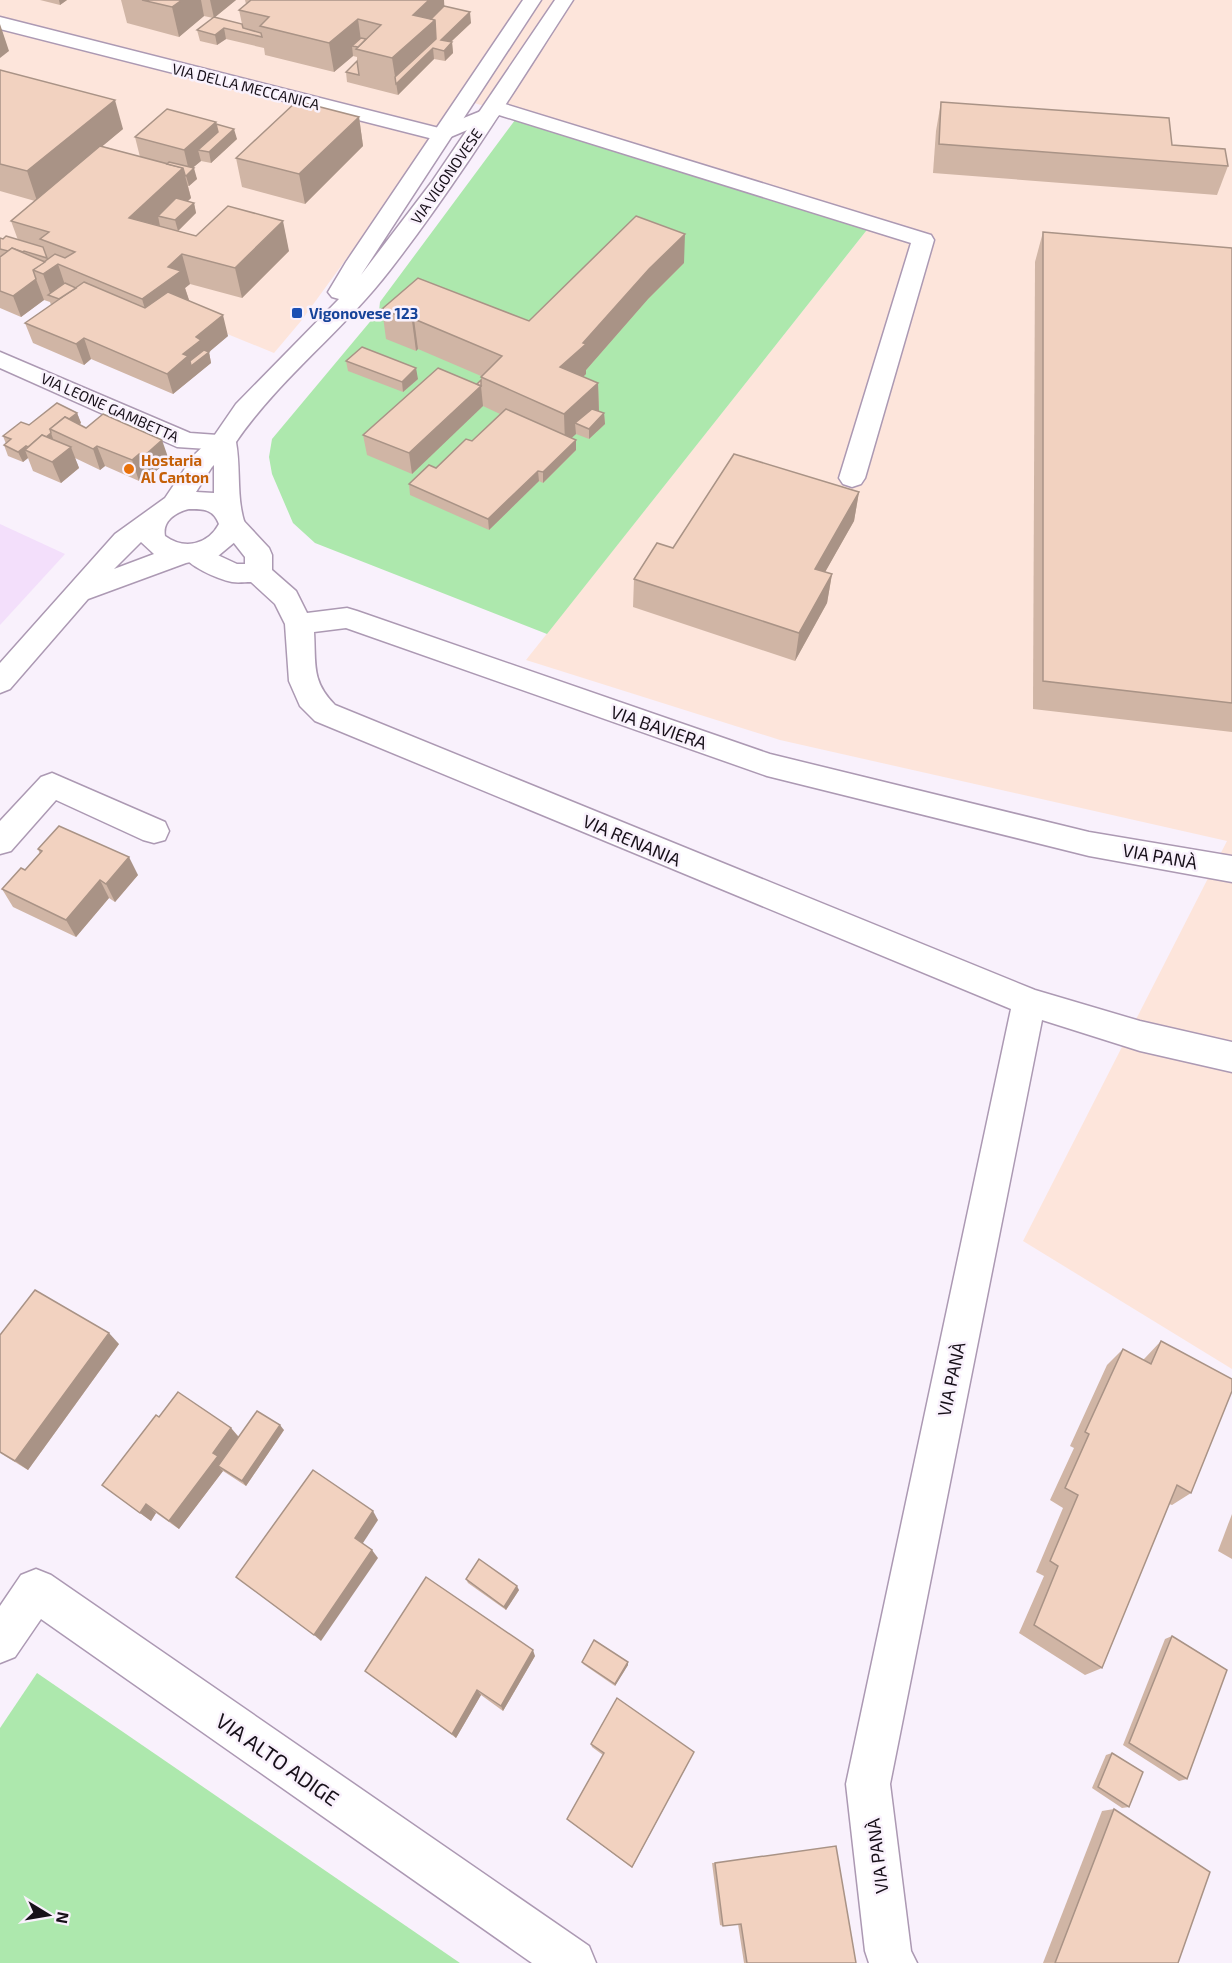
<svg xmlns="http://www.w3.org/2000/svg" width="1232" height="1963" viewBox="0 0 1232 1963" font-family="'Exo 2',sans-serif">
  <rect width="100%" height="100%" fill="#f9f1fc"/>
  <!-- built -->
  <path fill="#f3dffb" d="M0,524L65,554L0,625Z"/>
  <!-- industrial -->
  <path fill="#fde5db" d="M0,0H1232V1369L1023,1241L1227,841L780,740L526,660L870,226L471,102L433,140L301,321L274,353L0,241Z"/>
  <!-- green -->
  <g fill="#ade8ad">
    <path d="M518,116L870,226L547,634L315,543L293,523L272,474L269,457L272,439L379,311L380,302Z"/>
    <path d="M37,1673L460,1963H0V1728Z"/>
  </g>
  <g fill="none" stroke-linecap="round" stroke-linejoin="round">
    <defs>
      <g id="minor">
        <path d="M0,17L439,128L486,109L488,103L495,101L931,235L934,240L865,478L861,484L852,487L843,484L839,478L911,243L499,115L496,118L441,141L0,29Z"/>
        <path d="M0,352L190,433L232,436L236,442L232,448L223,450L177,447L0,368Z"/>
        <path d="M232,515L241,518L269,548L272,555V570L296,591L307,613L347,608L357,611L770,754L1089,832L1232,856V882L1089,856L767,776L346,628L314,632C316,664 311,681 335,705L1035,990L1140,1021L1232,1042V1072L1140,1051L1042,1020L890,1784L911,1951L917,1963H869L865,1951L846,1784L1011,1009L315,721L300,706L289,681L285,624L275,604L251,582C245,582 238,583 232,582C217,579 188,566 181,553L185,546L194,544L237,564H245V557L219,524L223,518Z"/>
        <path d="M52,773L165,822L169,831L165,840L154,843L143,840L56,800L11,851L0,854V821L41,777Z"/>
        <path d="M36,1569L51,1575L589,1946L596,1963H532L41,1619L15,1657L0,1663V1606L21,1575Z"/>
      </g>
      <path id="major" d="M523,0H541L361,275L431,183L555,0H573C514,91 457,184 390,270C343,331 279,379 236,442C241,469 236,498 245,524L236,541L218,556L186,563L88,599L10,689L0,693V663L115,534L165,498L194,455L214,436L236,404L339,299L332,297L328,292L346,262ZM214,465V493L196,492L212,467ZM189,509C204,509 213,509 219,524C208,545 184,550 165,536C162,521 176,512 189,509ZM141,542L154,554L114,569Z"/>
    </defs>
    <!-- minor casing -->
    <use href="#minor" stroke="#ac99b3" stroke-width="3"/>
    <!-- major casing -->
    <use href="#major" stroke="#ac99b3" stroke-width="3"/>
    <!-- minor -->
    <use href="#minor" fill="#fff" fill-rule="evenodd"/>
    <!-- major -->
    <use href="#major" fill="#fff" fill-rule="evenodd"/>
  </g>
  <!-- wall -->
  <g fill="#d0b5a5">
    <path d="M40,0H67L60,5Z"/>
    <path d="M121,0H236L215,17L242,24L239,10L246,4L245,0H444V6L471,23L451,42H452L453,53L445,61L434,59L398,95L347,82L346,72L357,61V57L353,56L334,72L265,55L264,48L226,39L217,45L200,41L197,30L213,18L204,16L179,37L127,23Z"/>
    <path d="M0,70L123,129L102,146L140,157L135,137L216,122V124L237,139L211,163L201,161L192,168L197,179L189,186H188L191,198L188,201L194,203L196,213L178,231L196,236L289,251L242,298L190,284L185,288L189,300L228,336L209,352L211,363L173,394L91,359L84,365L33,343L25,323L51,305L50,302L44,300L21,317L0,308V238L3,239L18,240L11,221L35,201L0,191Z"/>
    <path d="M941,102L1172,145L1228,166L1217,195L933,173L936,131Z"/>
    <path d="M359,117L363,146L305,204L242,187L236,158Z"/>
    <path d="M1043,232L1232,248V732L1033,709L1035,262Z"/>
    <path d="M684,263L648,299L586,370V374L583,377L598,383L599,411L604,413L605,424L589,439L576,434L571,438L576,450L543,483L539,481L489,530L410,495L409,484L436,468L472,441L500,414L483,406L412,474L367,455L363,435L477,384L481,380V376L418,349L416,351L386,339L382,309L529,321Z"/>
    <path d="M346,361L418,379L403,392L348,371Z"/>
    <path d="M77,413L81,423L79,425L169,460L150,476L146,474L139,481L105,466L100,470L75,458L79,468L61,483L33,471L28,458L23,462L8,456L4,445L6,444L3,436L29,425Z"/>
    <path d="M859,492L854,521L825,572L832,574L827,603L795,661L633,607L634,579Z"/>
    <path d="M38,849L138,875L115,902L109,898L76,937L13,907L2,889L25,870L40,854Z"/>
    <path d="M0,1335L119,1344L28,1470L0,1453Z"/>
    <path d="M1161,1341L1191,1493L1172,1505L1169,1504L1102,1668L1085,1675L1019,1633L1044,1576L1036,1572L1063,1508L1050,1500L1074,1448L1070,1446L1107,1365L1123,1349L1143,1360L1145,1358Z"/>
    <path d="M159,1417L231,1428L239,1437L284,1430L246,1486L223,1471L179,1529L156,1513L151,1521L102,1485Z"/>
    <path d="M1232,1514V1559L1218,1551Z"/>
    <path d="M466,1579L519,1590L506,1610L468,1583Z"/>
    <path d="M1172,1636L1187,1779L1179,1781L1123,1745L1165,1639Z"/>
    <path d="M535,1656L503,1711L481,1695L456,1738L365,1671Z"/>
    <path d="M582,1662H628V1665L615,1686L583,1664Z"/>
    <path d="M591,1744L694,1752L632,1868L567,1819L603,1755L592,1747Z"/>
    <path d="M1112,1753L1129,1807L1122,1808L1092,1788L1106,1755Z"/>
    <path d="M1114,1809L1178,1963H1043L1102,1811Z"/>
    <path d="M712,1863H715L856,1963H744L738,1924L723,1926L720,1925Z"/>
  </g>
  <!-- shaded-wall -->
  <g fill="#a99386">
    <path d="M59,0H67L60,5Z"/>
    <path d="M182,0H201L204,16L179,37L172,7Z"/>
    <path d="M210,0H236L214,18Z"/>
    <path d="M429,0H444L445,17L437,49L433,48L434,59L398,95L392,58L413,15Z"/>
    <path d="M470,12L471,23L442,50L441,40Z"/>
    <path d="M358,19L362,48L352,46L353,56L334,72L329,43Z"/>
    <path d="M0,24L9,51L0,58Z"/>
    <path d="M224,28L226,39L217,45L215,35Z"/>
    <path d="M452,42L453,53L445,61L444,51Z"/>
    <path d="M115,100L123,129L37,201L27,171Z"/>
    <path d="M359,117L363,146L305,204L299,174Z"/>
    <path d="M216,122L220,142L234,129L237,139L211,163L209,152L198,150L201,161L189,171L184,150Z"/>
    <path d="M183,168L191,198L169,219L158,216L160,226L129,218Z"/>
    <path d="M194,168L197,179L189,186L186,176Z"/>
    <path d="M194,203L196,213L178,231L175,220Z"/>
    <path d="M283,221L289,251L242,298L235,268Z"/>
    <path d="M685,234L684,263L648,299L586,370V374L561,397L560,367L583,343L649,269Z"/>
    <path d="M182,254L190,284L185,288L189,300L151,329L142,299L168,267Z"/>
    <path d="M58,264L68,294L51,296L43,274Z"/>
    <path d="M36,279L44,300L21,317L13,296Z"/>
    <path d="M223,315L228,336L209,352L211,363L173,394L167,374L196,337Z"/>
    <path d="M414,319L418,349L416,351L412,321Z"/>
    <path d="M84,338L91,359L84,365L76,344Z"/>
    <path d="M416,368L418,379L403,392L402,382Z"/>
    <path d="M598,383L599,413L575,423L576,434L565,444L564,414Z"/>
    <path d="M481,386L483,406L412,474L409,453Z"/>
    <path d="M77,413L81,423L65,436L54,431Z"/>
    <path d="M604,413L605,424L589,439V429Z"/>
    <path d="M51,433L55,444L31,449Z"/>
    <path d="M162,440L169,460L150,476L144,456Z"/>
    <path d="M576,440V450L543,483V472Z"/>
    <path d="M26,446L28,451L25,450L28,458L23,462L18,452Z"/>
    <path d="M97,446L105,466L100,470L93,449Z"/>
    <path d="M71,447L79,468L61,483L52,462Z"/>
    <path d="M139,454L146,474L139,481L132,460Z"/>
    <path d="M538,471L539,481L489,530L488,519Z"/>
    <path d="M859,492L854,521L811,597L815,569Z"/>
    <path d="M832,574L827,603L795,661L799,633Z"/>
    <path d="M129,857L138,875L115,902L106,884Z"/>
    <path d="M100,880L109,898L76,937L66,920Z"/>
    <path d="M109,1333L119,1344L28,1470L15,1461Z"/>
    <path d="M280,1425L284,1430L246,1486L242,1481Z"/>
    <path d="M231,1428L240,1439L218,1466L223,1471L179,1529L169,1521L213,1453Z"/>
    <path d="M146,1504L156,1513L151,1521L140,1513Z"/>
    <path d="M373,1511L378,1520L361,1546L355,1538Z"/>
    <path d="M372,1550L378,1558L321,1641L314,1635Z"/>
    <path d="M517,1586L519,1590L506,1610L504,1607Z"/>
    <path d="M533,1650L535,1656L503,1711L501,1706Z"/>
    <path d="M628,1662V1665L615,1686V1684Z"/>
    <path d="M477,1690L481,1695L456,1738L452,1734Z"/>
  </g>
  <!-- building -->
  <g fill="#f2d2c0" stroke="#a99386" stroke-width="1.5">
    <path d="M142,0H182L172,7Z"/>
    <path d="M250,0H429L413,15L435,20L392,58L356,49L381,25L358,19L329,43L260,26L269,17L239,10L251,0Z"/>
    <path d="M444,6L470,12L441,40L452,42L444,51L433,48L396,84L395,77L436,39L435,20L431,19Z"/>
    <path d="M214,17L242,24L243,28L261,33L262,37L224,28L215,35L197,30Z"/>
    <path d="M361,38L366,39L358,47L352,46Z"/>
    <path d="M357,61L359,75L346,72Z"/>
    <path d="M0,70L115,100L27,171L0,164Z"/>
    <path d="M297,101L359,117L299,174L236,158Z"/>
    <path d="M941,102L1169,118L1172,145L1225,149L1228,166L939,144Z"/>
    <path d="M167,109L216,122L184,150L135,137Z"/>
    <path d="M216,124L234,129L209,152L198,150L218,132Z"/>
    <path d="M100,146L183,168L129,218L196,236L228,206L283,221L235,268L182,254L168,267L181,271L142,299L58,264L43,274L33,270L55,254L65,258L75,252L40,239L49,232L11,221Z"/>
    <path d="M169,162L194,168L186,176L185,175L183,168L167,164Z"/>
    <path d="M176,198L194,203L175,220L158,216Z"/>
    <path d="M636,216L685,234L649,269L583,343L586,344L560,367L598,383L564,414L481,377L502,356L414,319L412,321L382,309L418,278L529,321Z"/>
    <path d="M1043,232L1232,248V703L1043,681Z"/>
    <path d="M6,236L43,247L47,258L24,251L23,252L12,248L8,251L0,249V238L3,239Z"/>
    <path d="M12,248L45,262L33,270L36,279L13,296L0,291V257Z"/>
    <path d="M84,282L145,308L168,292L223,315L196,337L201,340L183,354L188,356L167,374L84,338L76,344L25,323Z"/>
    <path d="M65,283L76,288L59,299L48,295Z"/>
    <path d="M362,347L416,368L402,382L346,361Z"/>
    <path d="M204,350L209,352L191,366L190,361Z"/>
    <path d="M438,368L481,386L409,453L363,435Z"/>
    <path d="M481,380V386L477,384Z"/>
    <path d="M57,403L77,413L69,419L65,417L50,429L51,433L46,437L42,435L28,447L26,446L18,452L4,445L11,439L3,436L21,422L29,425Z"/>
    <path d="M506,409L576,440L543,472L538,471L488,519L409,484L429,465L436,468L466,439L472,441Z"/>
    <path d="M592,409L604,413L589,429L575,423Z"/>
    <path d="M103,414L162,440L144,456L139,454L132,460L97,446L93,449L50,429L65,417L86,428Z"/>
    <path d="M42,435L71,447L52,462L25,450Z"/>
    <path d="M734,454L859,492L815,569L832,574L799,633L634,579L657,543L673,548Z"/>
    <path d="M59,826L129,857L106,884L100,880L66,920L2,889L21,868L25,870L42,851L38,849Z"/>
    <path d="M35,1290L109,1333L15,1461L0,1452V1335Z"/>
    <path d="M1161,1341L1232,1379V1391L1191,1493L1177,1485L1102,1668L1034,1625L1058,1566L1050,1561L1078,1495L1065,1488L1089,1434L1085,1432L1123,1349L1151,1364Z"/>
    <path d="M178,1392L231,1428L213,1453L218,1456L169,1521L146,1504L140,1513L102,1485L156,1415L159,1417Z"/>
    <path d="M257,1411L280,1425L242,1481L218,1466Z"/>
    <path d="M313,1470L373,1511L355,1538L372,1550L314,1635L236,1577Z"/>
    <path d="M479,1559L517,1586L504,1607L466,1579Z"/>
    <path d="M426,1577L533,1650L501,1706L477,1690L452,1734L365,1671Z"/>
    <path d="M1172,1636L1227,1670L1187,1779L1129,1743Z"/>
    <path d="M594,1640L628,1662L615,1684L582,1662Z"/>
    <path d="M617,1698L694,1752L632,1867L567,1819L604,1753L591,1744Z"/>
    <path d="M1112,1753L1143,1772L1129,1807L1098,1787Z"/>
    <path d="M1114,1809L1210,1872L1178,1963H1055Z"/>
    <path d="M836,1846L856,1963H747L741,1924L723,1926L715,1863Z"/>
  </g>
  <!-- markers -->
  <rect fill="#1a4fb4" stroke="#f9f1fc" stroke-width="2" x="291" y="307" width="12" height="12" rx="3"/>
  <circle fill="#e8710a" stroke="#f9f1fc" stroke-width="2" cx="129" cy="469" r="6"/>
  <g text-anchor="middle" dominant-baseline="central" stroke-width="5" stroke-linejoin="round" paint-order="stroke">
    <!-- far-street labels -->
    <g font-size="15" fill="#171019" stroke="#f9f1fc">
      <text transform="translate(246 86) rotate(14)">VIA DELLA MECCANICA</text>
      <text transform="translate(446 176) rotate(-55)">VIA VIGONOVESE</text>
      <text transform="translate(110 407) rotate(24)">VIA LEONE GAMBETTA</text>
    </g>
    <!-- far-transit labels -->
    <g font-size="15" font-weight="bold" fill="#164399" stroke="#f9f1fc" text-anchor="start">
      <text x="309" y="313">Vigonovese 123</text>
    </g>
    <!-- far-food labels -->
    <g font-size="15" font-weight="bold" fill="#c56008" stroke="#f9f1fc" text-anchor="start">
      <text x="141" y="460">Hostaria<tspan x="141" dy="17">Al Canton</tspan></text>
    </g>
    <!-- street labels -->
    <g font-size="18" fill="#171019" stroke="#f9f1fc">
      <text transform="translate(659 727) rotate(19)">VIA BAVIERA</text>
      <text transform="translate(632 840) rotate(23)">VIA RENANIA</text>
      <text transform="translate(1160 856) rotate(10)">VIA PANÀ</text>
      <text transform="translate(951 1379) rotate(-78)">VIA PANÀ</text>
      <text transform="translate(877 1856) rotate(-97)">VIA PANÀ</text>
    </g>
    <!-- near-street labels -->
    <g font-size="21" fill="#171019" stroke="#f9f1fc">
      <text transform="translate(278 1759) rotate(35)">VIA ALTO ADIGE</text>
    </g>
  </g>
  <!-- north arrow -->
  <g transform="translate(48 1915) rotate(101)" stroke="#f9f1fc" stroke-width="4.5" paint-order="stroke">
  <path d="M0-4.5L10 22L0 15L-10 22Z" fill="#171019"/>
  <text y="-9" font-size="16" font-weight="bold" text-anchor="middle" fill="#171019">N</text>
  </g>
</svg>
